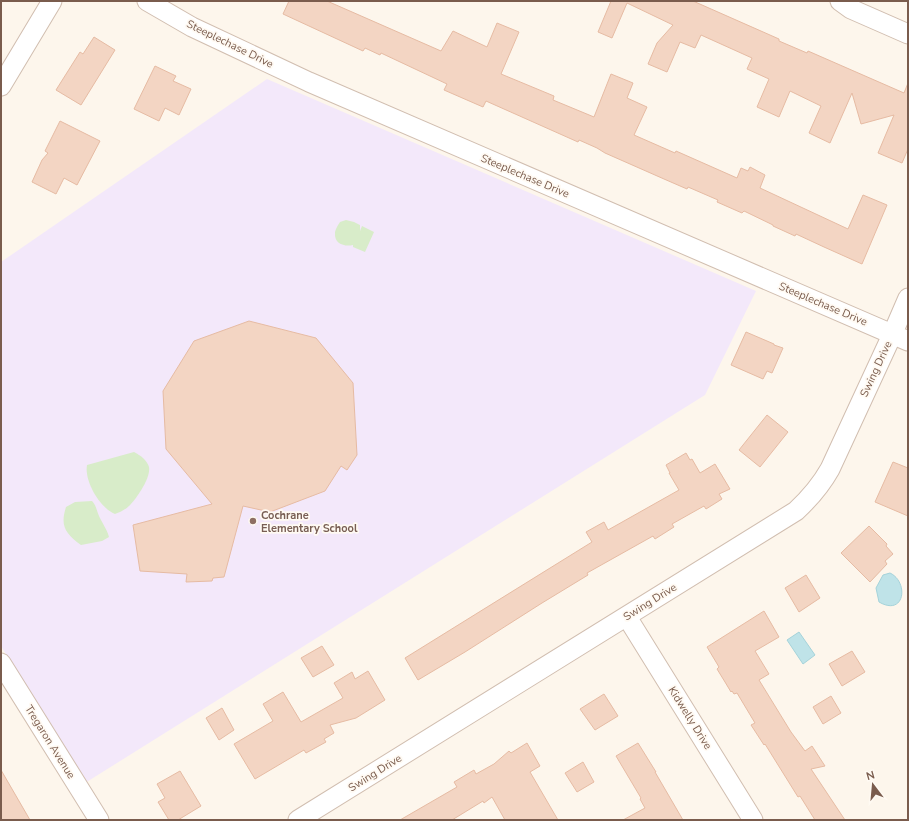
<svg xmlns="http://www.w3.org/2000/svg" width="909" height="821" viewBox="0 0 909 821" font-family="'Nunito Sans',sans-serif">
  <rect width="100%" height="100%" fill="#fdf6ec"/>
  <!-- education -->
  <path fill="#f3e8fa" d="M267,79L756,291L705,395L85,783L1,646V262Z"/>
  <!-- green -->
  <g fill="#d8ecc9">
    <path d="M346,220L354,222L360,225V231L362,226L374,232L365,252L353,247V245C345,247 334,244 335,233C335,230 338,225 340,222Z"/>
    <path d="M134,452C140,455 147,460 149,467C151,478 136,499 129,506C125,510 120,512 115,514C100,508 84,481 87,465Z"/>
    <path d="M92,501C97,507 96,509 99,516C102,523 107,529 109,537L102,541L81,545C65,533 60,526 66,507L75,502Z"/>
  </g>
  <!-- water -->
  <g fill="#bfe3e8" stroke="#a5d3da">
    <path d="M890,573C909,582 905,617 879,602L876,588L883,575Z"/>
    <path d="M799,632L815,655L803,664L787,640Z"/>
  </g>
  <!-- building -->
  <g fill="#f3d5c3" stroke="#e6bba3">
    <path d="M289,1H327L441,51L453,31L487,47L497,23L519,32L501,74L554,96L553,100L594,117L611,74L633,83L627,98L647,107L634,135L675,153L676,151L737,178L741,168L748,171L750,167L765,175L760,188L848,229L863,195L887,205L862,264L824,247L796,234L795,236L773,226V225L744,211L742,213L717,202L718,200L688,187L687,189L664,179L605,153L597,148L579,140L578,142L486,101L483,107L444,90L447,84L381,53L380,55L365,48L363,51L283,14Z"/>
    <path d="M611,1H693L779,39V41L807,53L808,51L904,93L908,83V149L902,163L878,153L894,115L861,124L852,93L830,143L809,133L821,106L790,91L779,117L757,107L769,79L747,69L752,58L701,35L695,48L680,42L667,72L648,64L657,43L673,25L627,3L612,38L598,32Z"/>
    <path d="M94,37L115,50L81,105L56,90L80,52L83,54Z"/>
    <path d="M155,66L176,76L173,81L191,89L179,115L165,108L159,121L134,109Z"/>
    <path d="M60,121L100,141L77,185L64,178L56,194L32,182L42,160L48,153L45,151Z"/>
    <path d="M249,321L316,338L353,383L357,455L347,470L341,466L325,491L270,512L243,506L224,577L213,578L212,581L186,582L187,574L140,571L133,525L212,504L166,449L163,391L194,341Z"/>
    <path d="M746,332L774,344V345L783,348L772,373L767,371L763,379L731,365Z"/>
    <path d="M767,415L788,432L760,467L739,450Z"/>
    <path d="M686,453L690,460L692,459L700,473L715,464L730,489L719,494L722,499L706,509L704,506L672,524L674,527L655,539L653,536L587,573L588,575L542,603L465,652L418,680L405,658L592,542L586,532L604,522L608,530L679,490L669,473H670L666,465Z"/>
    <path d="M893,462L908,468V516L875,502Z"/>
    <path d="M869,526L887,544L886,546L893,554L885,561L887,564L870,582L841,553Z"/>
    <path d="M806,575L820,598L799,612L785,588Z"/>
    <path d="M764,611L779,637L755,651L769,674L759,680L791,732L805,751L812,746L825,766L811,769L845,820H815L800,796L798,797L765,744L764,745L751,725L755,723L737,693L734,694L732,691L731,692L725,682L717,669L719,667L707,647Z"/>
    <path d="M322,646L334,665L313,677L301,658Z"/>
    <path d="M852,651L865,672L842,686L829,664Z"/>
    <path d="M368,671L385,700L356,718L330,725L334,733L324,739L326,742L306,753L304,750L255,779L234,744L273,721L263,704L283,692L301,722L343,698L334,683L352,672L355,679Z"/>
    <path d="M604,694L618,716L595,730L580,709Z"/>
    <path d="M831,696L841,713L823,724L813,707Z"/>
    <path d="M222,708L234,730L219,740L206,718Z"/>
    <path d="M527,743L540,766L530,772L558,820H505L492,797L484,803L483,801L452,820H400L457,787L454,782L474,770L476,774L494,764L509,751L511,753Z"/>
    <path d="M638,743L656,772H655L683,820H623L645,808L640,799L641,798L616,756Z"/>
    <path d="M583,762L594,782L577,792L565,773Z"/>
    <path d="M1,770L30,820H1Z"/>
    <path d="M180,771L201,806L178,820H169L158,802L165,798L157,784Z"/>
  </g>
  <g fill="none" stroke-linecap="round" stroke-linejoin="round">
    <defs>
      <g id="minor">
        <path d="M147,1L192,27L309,82L908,341"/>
        <path d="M840,1L851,9L908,34"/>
        <path d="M1,86L52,1"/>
        <path d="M627,617L753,820"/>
        <path d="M1,663L99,820"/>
        <path d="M298,820L796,511C810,498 821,485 830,469L892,335L908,298"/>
      </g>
    </defs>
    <!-- minor casing -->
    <use href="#minor" stroke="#d1beb0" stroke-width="21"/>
    <!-- minor -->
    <use href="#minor" stroke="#fff" stroke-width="19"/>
  </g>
  <!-- markers -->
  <circle fill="#8d6e63" stroke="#fffaf3" stroke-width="1.5" cx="253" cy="521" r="4"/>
  <g text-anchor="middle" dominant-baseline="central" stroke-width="3.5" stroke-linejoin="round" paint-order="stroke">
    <!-- street labels -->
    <g font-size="11" fill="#7a5c4d" stroke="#fffaf3">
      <text transform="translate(230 44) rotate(26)">Steeplechase Drive</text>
      <text transform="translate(525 176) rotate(23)">Steeplechase Drive</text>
      <text transform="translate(823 304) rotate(23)">Steeplechase Drive</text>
      <text transform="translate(876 369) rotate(-65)">Swing Drive</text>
      <text transform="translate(650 602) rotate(-32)">Swing Drive</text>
      <text transform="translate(690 718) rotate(58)">Kidwelly Drive</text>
      <text transform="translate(50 742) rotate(58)">Tregaron Avenue</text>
      <text transform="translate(375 773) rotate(-32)">Swing Drive</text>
    </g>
    <!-- education labels -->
    <g font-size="11" font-weight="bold" fill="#785e54" stroke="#fffaf3" text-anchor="start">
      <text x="261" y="515">Cochrane<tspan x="261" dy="13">Elementary School</tspan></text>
    </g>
  </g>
  <!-- border -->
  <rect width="909" height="821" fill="none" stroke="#7a5c4d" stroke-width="4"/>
  <!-- north arrow -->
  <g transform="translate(873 785) rotate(344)" stroke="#fffaf3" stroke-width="3" paint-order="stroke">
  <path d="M0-3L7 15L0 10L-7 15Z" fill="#7a5c4d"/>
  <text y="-6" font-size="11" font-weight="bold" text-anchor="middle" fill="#7a5c4d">N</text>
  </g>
</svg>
